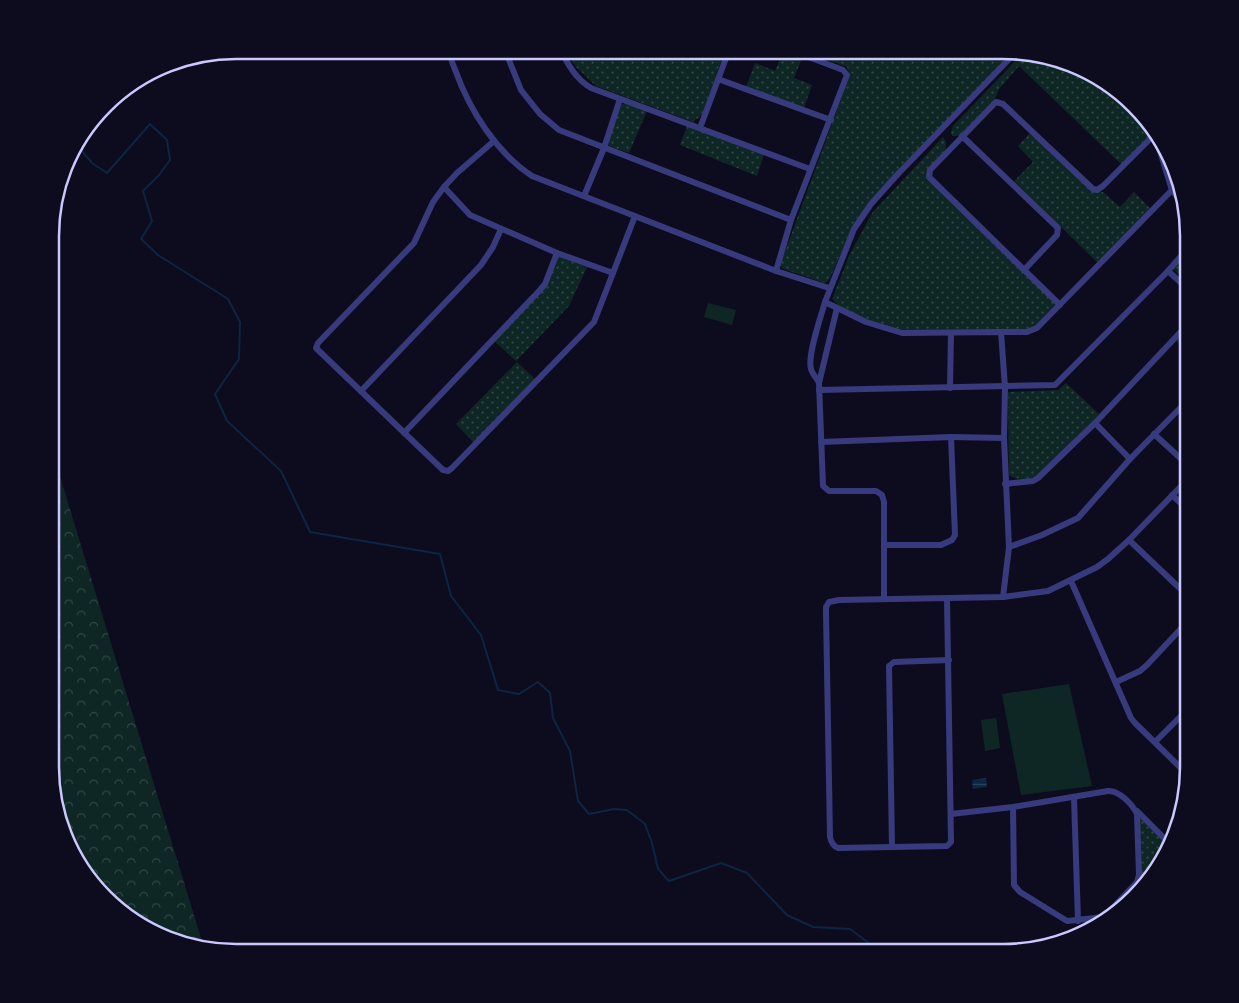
<svg xmlns="http://www.w3.org/2000/svg" width="1239" height="1003" viewBox="0 0 1239 1003" font-family="'Nunito Sans',sans-serif">
  <defs>
    <pattern id="grass-dots" width="8" height="8" patternUnits="userSpaceOnUse" patternTransform="scale(1.25)"><rect width="8" height="8" fill="#0f2724"/><path d="M2 2h.1M6 6h.1" fill="none" stroke="#314545" stroke-width="1.8" stroke-linecap="round"/></pattern>
    <pattern id="forest-crowns" width="20" height="18" patternUnits="userSpaceOnUse" patternTransform="scale(1.25)"><rect width="20" height="18" fill="#0f2724"/><path d="M2 6a3 3 0 1 1 6 0M12 15a3 3 0 1 1 6 0" fill="none" stroke="#314545"/></pattern>
    <pattern id="water-rules" width="6" height="5" patternUnits="userSpaceOnUse" patternTransform="scale(1.25)"><rect width="6" height="5" fill="#0c2542"/><path d="M0 2.5h6" fill="none" stroke="#2e435e"/></pattern>
  </defs>
  <rect width="100%" height="100%" fill="#0d0c1e"/>
  <!-- grass -->
  <g fill="url(#grass-dots)">
    <path d="M565,50H725L702,115L693,122L596,86L576,67Z"/>
    <path d="M818,50H1014L852,229L829,280L825,283L783,269L780,265L850,75L847,67L822,58Z"/>
    <path d="M783,51L802,58L794,78L812,85L804,108L746,87L755,63L775,71Z"/>
    <path d="M1024,52L1075,64L1126,96L1153,133L1122,165L1019,66L999,89L994,101L959,136H952L951,132L953,126Z"/>
    <path d="M625,103L647,111L629,153L609,146L608,142L621,105Z"/>
    <path d="M687,126L764,155L757,176L680,145Z"/>
    <path d="M1031,132L1093,191L1103,192L1120,207L1134,192L1151,209L1098,263L1014,181L1033,162L1018,146Z"/>
    <path d="M943,137L946,142V149L928,173L1058,304L1036,327L1027,331L903,332C884,327 843,313 832,299L849,256L872,213Z"/>
    <path d="M1189,252V284L1173,269Z"/>
    <path d="M557,255L587,267L569,306L516,361L494,341L536,298Z"/>
    <path d="M1189,327V353L1176,341Z"/>
    <path d="M517,362L535,379L474,443L456,424Z"/>
    <path d="M1066,383L1099,414L1038,476C1029,480 1018,481 1009,475L1008,392L1058,390Z"/>
    <path d="M1139,816L1169,846L1162,858L1141,878Z"/>
  </g>
  <!-- forest -->
  <path fill="url(#forest-crowns)" d="M58,470L204,948L164,939L113,907L69,849L50,780L51,472Z"/>
  <!-- garden -->
  <g fill="#0f2724">
    <path d="M708,303L736,310L732,325L704,317Z"/>
    <path d="M1069,684L1092,786L1021,795L1002,694Z"/>
    <path d="M996,718L1000,748L985,751L981,720Z"/>
  </g>
  <!-- water -->
  <path fill="url(#water-rules)" d="M986,778L987,787L973,789L972,780Z"/>
  <g fill="none" stroke-linecap="round" stroke-linejoin="round">
    <!-- stream -->
    <path stroke="#0c2542" stroke-width="2" d="M80,136L77,145L92,163L107,173L150,124L167,140L170,160L159,175L143,191L152,221L141,239L158,255L228,299L240,322L239,359L215,394L227,421L281,471L310,532L440,554L451,596L481,635L498,690L519,694L538,682L550,693L553,718L570,751L578,801L589,814L614,809L627,810L645,824L652,843L658,869L669,881L721,863L747,873L787,915L813,927L850,929L882,953"/>
    <!-- street -->
    <g stroke="#373b7d" stroke-width="6">
      <path d="M449,50C450,58 453,65 456,72C470,111 497,153 532,176L776,271L829,288"/>
      <path d="M505,50L521,90L540,114L559,130L791,220"/>
      <path d="M561,50C568,65 576,79 591,88L810,169"/>
      <path d="M812,58L814,50"/>
      <path d="M718,79L831,120"/>
      <path d="M700,128L729,50"/>
      <path d="M1155,135L1172,190"/>
      <path d="M962,136L1058,228L1057,235L1025,269"/>
      <path d="M494,141L457,173L444,187L470,215L557,253L613,273L635,216"/>
      <path d="M444,187L433,202L414,243L318,343L316,348L443,470L448,471L452,468L594,322L613,273"/>
      <path d="M584,196L604,148L620,99"/>
      <path d="M776,271L791,220L847,75L843,70L790,50"/>
      <path d="M1168,271L1189,290"/>
      <path d="M825,302L854,229L871,204L896,176L1017,51"/>
      <path d="M1060,305L929,177L930,170L996,102L1003,104L1093,189L1097,190L1103,186L1155,134"/>
      <path d="M1001,332H1027L1037,328L1172,190L1181,202"/>
      <path d="M819,383L837,308"/>
      <path d="M950,388L951,333"/>
      <path d="M819,390L1055,385L1168,271L1189,247"/>
      <path d="M361,391L481,265L493,247L501,229"/>
      <path d="M1095,423L1130,459"/>
      <path d="M404,433L540,290L545,284L557,253"/>
      <path d="M1154,434L1189,466"/>
      <path d="M951,437L1004,438"/>
      <path d="M51,438V432"/>
      <path d="M821,442L951,437L955,535L952,540L941,545H884"/>
      <path d="M1005,484L1033,481L1038,478L1095,423L1189,323"/>
      <path d="M1172,495L1189,511"/>
      <path d="M1129,540L1189,597"/>
      <path d="M1009,547L1042,535L1078,518L1130,459L1189,399"/>
      <path d="M1071,581L1131,718L1135,723L1189,776"/>
      <path d="M884,598V502L882,495L876,491H829L823,486L819,383C817,378 812,374 811,369C807,356 821,316 825,302L866,322L902,333L1001,332L1005,387L1004,438L1009,547L1003,597"/>
      <path d="M947,599L951,842L947,846L838,848C833,846 831,842 830,837L826,613V607L829,602L839,600L1003,597L1048,591L1097,567L1108,559L1129,540L1189,478"/>
      <path d="M1116,682L1140,671L1147,665L1189,620"/>
      <path d="M1155,742L1189,708"/>
      <path d="M1074,797L1078,921"/>
      <path d="M1137,811L1171,845"/>
      <path d="M951,814L1013,807L1108,791C1119,790 1133,805 1137,814L1139,875L1137,882L1104,917L1067,921L1020,892L1014,885L1013,807"/>
      <path d="M892,847L889,666L894,662L949,660"/>
      <path d="M1138,883L1159,864"/>
    </g>
  </g>
  <!-- crop -->
  <path d="M0 0H1239V1003H0ZM236 59H1003A177 177 0 0 1 1180 236V767A177 177 0 0 1 1003 944H236A177 177 0 0 1 59 767V236A177 177 0 0 1 236 59Z" fill="#0d0c1e" fill-rule="evenodd"/>
  <path fill="none" stroke="#cac9ff" stroke-width="2.5" d="M236 59H1003A177 177 0 0 1 1180 236V767A177 177 0 0 1 1003 944H236A177 177 0 0 1 59 767V236A177 177 0 0 1 236 59Z"/>
</svg>
